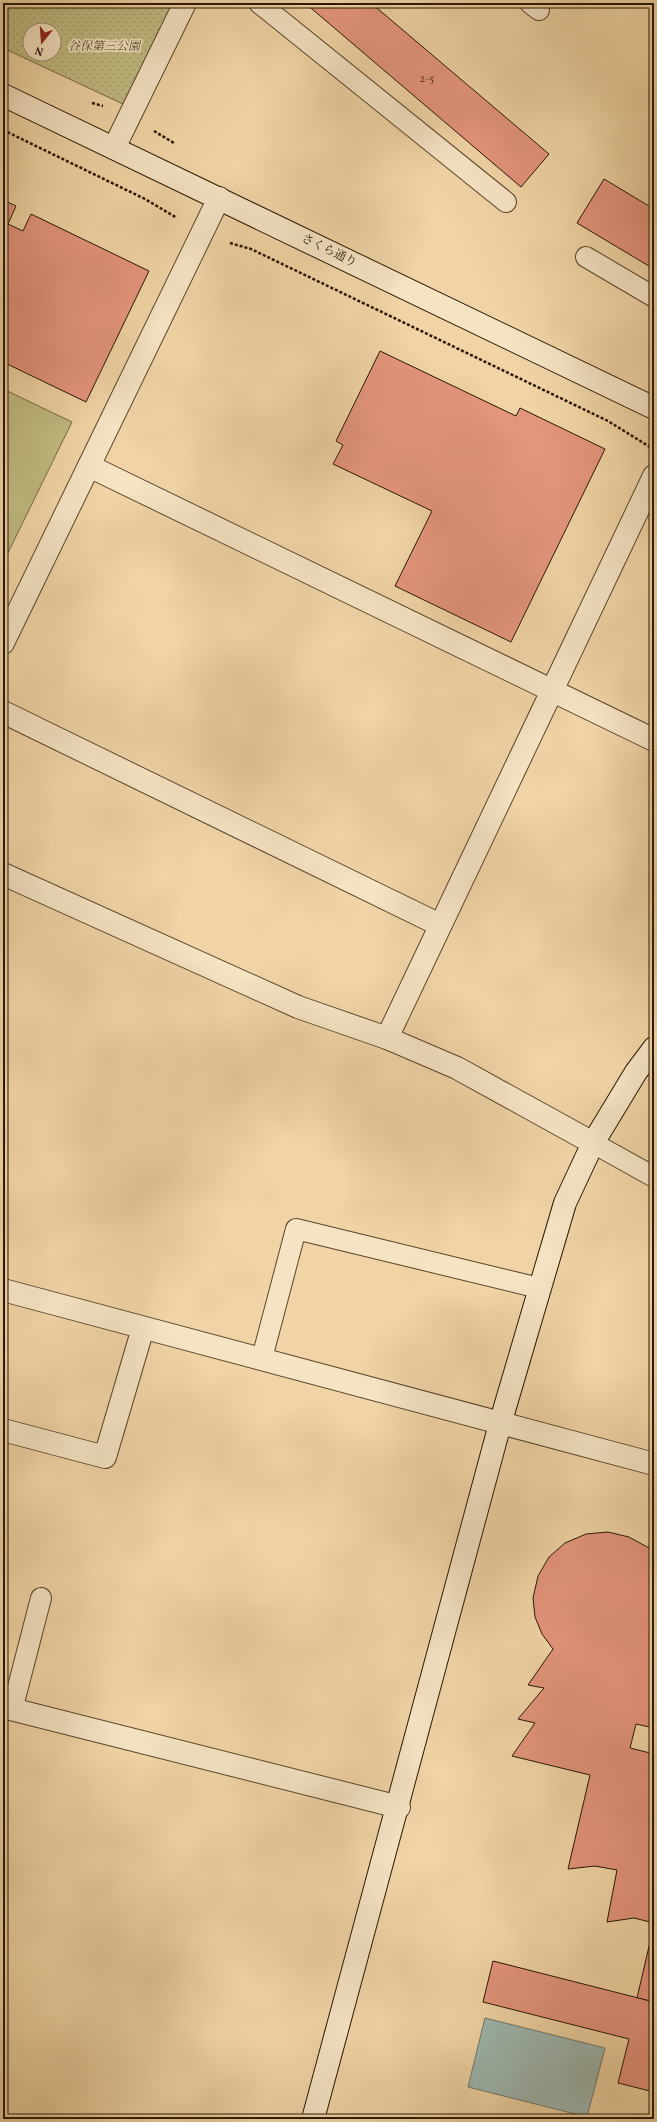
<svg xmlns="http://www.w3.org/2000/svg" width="657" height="2122" viewBox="0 0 657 2122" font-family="Vollkorn,'Noto Serif JP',serif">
  <defs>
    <pattern id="park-dots" width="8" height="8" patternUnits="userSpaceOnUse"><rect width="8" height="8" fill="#c0bb82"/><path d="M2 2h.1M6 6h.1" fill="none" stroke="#a5a06f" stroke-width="1.8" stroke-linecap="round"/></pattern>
  </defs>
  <rect width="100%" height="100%" fill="#f0d4a5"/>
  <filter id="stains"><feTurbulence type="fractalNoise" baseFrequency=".005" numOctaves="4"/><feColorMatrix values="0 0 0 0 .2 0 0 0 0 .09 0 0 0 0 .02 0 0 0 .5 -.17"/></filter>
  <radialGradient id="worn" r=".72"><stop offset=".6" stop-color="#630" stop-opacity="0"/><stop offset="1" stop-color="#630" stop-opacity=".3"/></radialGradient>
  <!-- park -->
  <path fill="url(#park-dots)" stroke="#746942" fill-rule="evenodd" d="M3,3H174L125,105L3,48ZM30,30H54V54H30Z"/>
  <!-- pitch -->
  <path fill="#c0bb82" stroke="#746942" d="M3,389L72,422L3,563Z"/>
  <!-- water -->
  <path fill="#9db7b0" stroke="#6e776a" d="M485,2018L605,2048L587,2117L468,2087Z"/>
  <!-- building -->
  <g fill="#e4957d" stroke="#271702">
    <path d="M305,3H371L549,154L521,187Z"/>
    <path d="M604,179L654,209V269L577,223Z"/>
    <path d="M3,200L16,206L8,224L23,231L31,214L149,271L86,402L3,362Z"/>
    <path d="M380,351L516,416L520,408L605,449L511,642L395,586L432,511L333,464L343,445L336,441Z"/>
    <path d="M608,1532L629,1537L649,1548L654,1554V1728L636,1724L630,1748L654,1754V1923L634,1918L607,1922L617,1870L595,1866L568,1869L590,1775L512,1756L535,1723L518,1719L544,1688L528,1685L553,1649L542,1634L535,1617L533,1598L538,1576L549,1557L565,1543L586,1534Z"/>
    <path d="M654,1925V2002L637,1998Z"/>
    <path d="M493,1961L654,2002V2092L618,2083L629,2039L483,2002Z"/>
  </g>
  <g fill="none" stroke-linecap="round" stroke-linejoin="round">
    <defs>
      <g id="lane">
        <path d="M259,3L506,202"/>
        <path d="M530,3L539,10"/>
        <path d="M586,257L654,297"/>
        <path d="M593,1143L654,1177"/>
        <path d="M262,1358L296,1229L539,1288"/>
        <path d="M12,1710L41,1598"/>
      </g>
      <g id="street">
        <path d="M114,148L185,3"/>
        <path d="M89,466L654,740"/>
        <path d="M3,643L219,198"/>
        <path d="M3,712L440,925"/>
        <path d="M3,874L298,1007L387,1038L457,1068L593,1143"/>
        <path d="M387,1038L654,476"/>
        <path d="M3,1290L654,1464"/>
        <path d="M3,1430L105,1457L143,1328"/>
        <path d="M3,1707L399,1807"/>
      </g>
      <g id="secondary">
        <path d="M3,95L654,408"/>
        <path d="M313,2119L500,1424L565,1203L593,1143L636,1072L654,1048"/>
      </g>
    </defs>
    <!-- lane casing -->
    <use href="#lane" stroke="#59462b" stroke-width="22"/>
    <!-- street casing -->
    <use href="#street" stroke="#59462b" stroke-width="24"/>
    <!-- secondary casing -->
    <use href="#secondary" stroke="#271702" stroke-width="24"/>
    <!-- path -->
    <g stroke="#271702" stroke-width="2.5" stroke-dasharray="3 2" stroke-linecap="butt">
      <path d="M92,103L103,106"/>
      <path d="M3,130L145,199L177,218"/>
      <path d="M154,131L174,143"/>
      <path d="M230,243L251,249L608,421L650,447"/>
    </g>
    <!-- lane -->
    <use href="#lane" stroke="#f5e3c4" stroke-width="20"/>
    <!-- street -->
    <use href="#street" stroke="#f5e3c4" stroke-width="22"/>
    <!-- secondary -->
    <use href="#secondary" stroke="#f5e3c4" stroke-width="22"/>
  </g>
  <g text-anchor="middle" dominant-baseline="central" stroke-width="3.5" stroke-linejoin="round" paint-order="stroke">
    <!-- number labels -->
    <g font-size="10" fill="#563621">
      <text x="427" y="79">2-5</text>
    </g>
    <!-- park labels -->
    <g font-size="12" font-style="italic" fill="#554828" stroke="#f5e3c4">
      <text x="104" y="47">谷保第三公園</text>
    </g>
    <!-- street labels -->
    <g font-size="12" fill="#271702" stroke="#f5e3c4">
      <text transform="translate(329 251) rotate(26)">さくら通り</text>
    </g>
  </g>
  <!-- margin -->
  <rect width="657" height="2122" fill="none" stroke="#f0d4a5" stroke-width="16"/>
  <rect x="4" y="4" width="649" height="2114" fill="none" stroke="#271702" stroke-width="2"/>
  <rect x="8" y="8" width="641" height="2106" fill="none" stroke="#271702"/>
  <!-- north arrow -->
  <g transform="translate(42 42) rotate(197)"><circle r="19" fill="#f5e3c4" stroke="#a39176"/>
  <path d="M0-3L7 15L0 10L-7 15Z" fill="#8f2418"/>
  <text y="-6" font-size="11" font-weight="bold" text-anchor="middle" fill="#271702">N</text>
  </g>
  <rect width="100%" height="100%" filter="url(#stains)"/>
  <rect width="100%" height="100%" fill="url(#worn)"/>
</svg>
